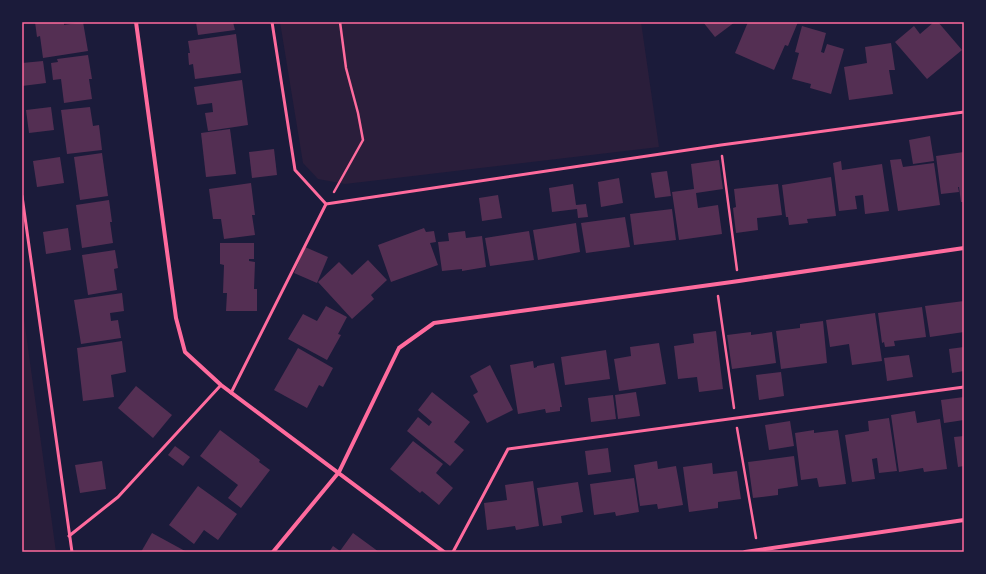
<svg xmlns="http://www.w3.org/2000/svg" width="986" height="574" viewBox="0 0 986 574" font-family="Karla,sans-serif">
  <rect width="100%" height="100%" fill="#1b1b3a"/>
  <!-- green -->
  <g fill="#2a1e3b">
    <path d="M280,22H641L659,147L345,184L318,179L303,163Z"/>
    <path d="M22,304L56,552H22Z"/>
  </g>
  <!-- building -->
  <g fill="#542f53">
    <path d="M35,22H64V25L83,22L88,51L43,58L40,36L37,37Z"/>
    <path d="M196,22H233L235,30L198,35Z"/>
    <path d="M703,22H735L715,37Z"/>
    <path d="M748,22H798L788,46L785,45L774,70L735,53Z"/>
    <path d="M934,22H938L962,50L927,79L895,42L914,26L920,34Z"/>
    <path d="M802,26L826,33L821,52L824,53L827,44L844,49L831,94L810,88L811,84L792,79L799,53L795,52Z"/>
    <path d="M236,34L241,73L195,79L193,64L189,65L188,53H190L188,41Z"/>
    <path d="M891,43L895,70H889L893,94L849,100L844,67L867,63L865,47Z"/>
    <path d="M88,55L92,79H89L92,99L64,103L61,79L53,80L51,63L58,62L57,59Z"/>
    <path d="M43,61L46,83L22,86V63Z"/>
    <path d="M242,80L248,125L208,131L205,113L213,112L212,103L197,105L194,87Z"/>
    <path d="M51,107L54,130L29,133L26,110Z"/>
    <path d="M90,107L93,126L99,125L102,150L67,154L61,110Z"/>
    <path d="M230,129L236,174L206,177L201,133Z"/>
    <path d="M930,136L934,161L913,164L909,140Z"/>
    <path d="M274,149L277,175L252,178L249,152Z"/>
    <path d="M964,152V202H961L959,187H958L959,192L941,194L936,156Z"/>
    <path d="M102,153L108,196L80,200L74,157Z"/>
    <path d="M60,157L64,183L37,187L33,161Z"/>
    <path d="M901,159L903,167L934,163L940,205L898,211L890,160Z"/>
    <path d="M719,160L723,189L696,193L698,208L718,205L722,234L679,240L672,192L694,189L691,164Z"/>
    <path d="M841,161L842,170L882,164L889,211L865,214L863,195L855,196L857,209L839,211L833,163Z"/>
    <path d="M667,171L671,196L655,198L651,173Z"/>
    <path d="M831,177L836,216L807,219L808,223L789,225L788,217H786L782,185Z"/>
    <path d="M619,178L623,203L601,207L598,182Z"/>
    <path d="M251,183L255,215H252L255,235L224,239L221,219H213L209,189Z"/>
    <path d="M573,184L576,205L586,204L588,217L578,218L577,209L552,212L549,188Z"/>
    <path d="M778,184L782,215L757,218L758,230L736,233L733,208L736,207L734,189Z"/>
    <path d="M498,195L502,218L482,221L479,198Z"/>
    <path d="M109,200L112,222H110L113,243L82,248L76,205Z"/>
    <path d="M672,209L676,240L634,245L630,214Z"/>
    <path d="M625,217L630,247L586,253L581,223Z"/>
    <path d="M576,223L580,252L538,260L533,230Z"/>
    <path d="M68,228L71,250L46,254L43,232Z"/>
    <path d="M424,228L426,232L434,231L436,242L430,243L438,265L391,282L378,245Z"/>
    <path d="M465,231L466,238L482,236L486,267L462,271V269L442,271L438,242L449,241L448,233Z"/>
    <path d="M529,231L534,260L490,266L485,238Z"/>
    <path d="M220,243H254V259H249V261L255,262L254,289H257V311H226L227,293H223L224,265L220,264Z"/>
    <path d="M305,247L328,257L317,283L294,273Z"/>
    <path d="M115,250L118,268L114,269L117,290L88,295L82,255Z"/>
    <path d="M368,260L387,280L371,295L374,299L352,319L318,282L339,262L352,275Z"/>
    <path d="M122,293L124,311L110,313L111,321L118,320L121,338L81,344L74,300Z"/>
    <path d="M964,301V332L930,337L925,306Z"/>
    <path d="M326,306L347,317L338,334L341,335L327,360L288,339L303,314L317,321Z"/>
    <path d="M922,307L926,337L894,341L895,346L885,347L884,342L882,343L878,313Z"/>
    <path d="M875,313L882,361L852,365L849,344L830,347L826,320Z"/>
    <path d="M823,321L827,363L781,369L776,331L800,328V324Z"/>
    <path d="M716,331L723,389L699,392L697,377L678,379L674,346L694,343L693,334Z"/>
    <path d="M751,332V335L772,332L776,363L732,369L727,335Z"/>
    <path d="M122,341L126,372L111,375L114,397L83,401L77,348Z"/>
    <path d="M659,343L666,384L619,391L614,359L631,356L630,347Z"/>
    <path d="M964,347V371L952,373L949,349Z"/>
    <path d="M298,348L333,368L323,387L319,385L307,408L274,390Z"/>
    <path d="M606,350L610,379L565,385L561,357Z"/>
    <path d="M909,355L913,377L887,381L884,358Z"/>
    <path d="M533,361L534,368L537,367V366L554,363L562,407H560V411L546,413L545,409L518,414L510,365Z"/>
    <path d="M490,365L513,410L487,423L473,395L478,392L470,376Z"/>
    <path d="M781,372L784,396L759,400L756,375Z"/>
    <path d="M136,386L172,415L153,438L118,408Z"/>
    <path d="M432,392L470,422L454,442L464,450L450,466L407,431L418,417L429,426L432,422L418,410Z"/>
    <path d="M636,392L640,416L618,419L615,395Z"/>
    <path d="M613,395L616,419L591,422L588,398Z"/>
    <path d="M964,397V420L944,423L941,400Z"/>
    <path d="M915,411L917,423L940,419L947,469L924,472L923,468L899,472L891,415Z"/>
    <path d="M889,418L897,471L879,473L877,458L872,459L875,479L852,482L845,435L869,431L868,421Z"/>
    <path d="M790,421L794,446L769,450L765,425Z"/>
    <path d="M220,430L260,460L259,462L270,470L241,508L228,498L238,485L200,456Z"/>
    <path d="M814,430V433L838,430L846,484L819,487L817,478L801,480L795,433Z"/>
    <path d="M964,436V466L958,467L954,437Z"/>
    <path d="M413,441L443,464L436,473L453,488L439,505L422,491L420,493L390,469Z"/>
    <path d="M175,446L190,457L183,466L168,455Z"/>
    <path d="M608,448L611,472L588,475L585,451Z"/>
    <path d="M794,456L798,486L778,489V495L753,498L748,462Z"/>
    <path d="M102,461L106,489L80,493L75,465Z"/>
    <path d="M657,461L658,469L676,466L683,505L658,509L657,504L640,506L634,465Z"/>
    <path d="M712,463L713,474L737,471L741,499L718,502V508L689,512L683,467Z"/>
    <path d="M634,478L639,512L616,516L615,512L594,515L590,484Z"/>
    <path d="M533,481L539,526L516,530L515,526L487,530L484,503L507,500L505,485Z"/>
    <path d="M578,482L583,512L561,516L562,523L543,526L537,488Z"/>
    <path d="M198,486L237,514L218,540L204,530L194,544L169,525Z"/>
    <path d="M152,533L185,551L184,552H141Z"/>
    <path d="M353,533L379,552H329L333,546L340,551Z"/>
  </g>
  <g fill="none" stroke-linecap="round" stroke-linejoin="round">
    <!-- path -->
    <g stroke="#ff6b9d" stroke-width="2.5">
      <path d="M722,156L737,270"/>
      <path d="M334,192L363,140L358,113L346,68L340,22"/>
      <path d="M718,296L734,408"/>
      <path d="M737,428L756,538"/>
    </g>
    <!-- service -->
    <g stroke="#ff6b9d" stroke-width="3">
      <path d="M272,22L295,170L326,204L721,145L964,112"/>
      <path d="M22,196L72,552"/>
      <path d="M231,393L326,204"/>
      <path d="M69,536L118,497L221,385"/>
      <path d="M453,552L508,449L964,387"/>
    </g>
    <!-- minor -->
    <g stroke="#ff6b9d" stroke-width="4">
      <path d="M136,22L176,318L185,352L221,385L444,552"/>
      <path d="M273,552L339,472L399,348L434,323L739,281L964,248"/>
      <path d="M745,552L964,520"/>
    </g>
  </g>
  <!-- border -->
  <rect width="986" height="574" fill="none" stroke="#1b1b3a" stroke-width="46"/>
  <rect x="23" y="23" width="940" height="528" fill="none" stroke="#ff6b9d" stroke-width="1.5"/>
</svg>
